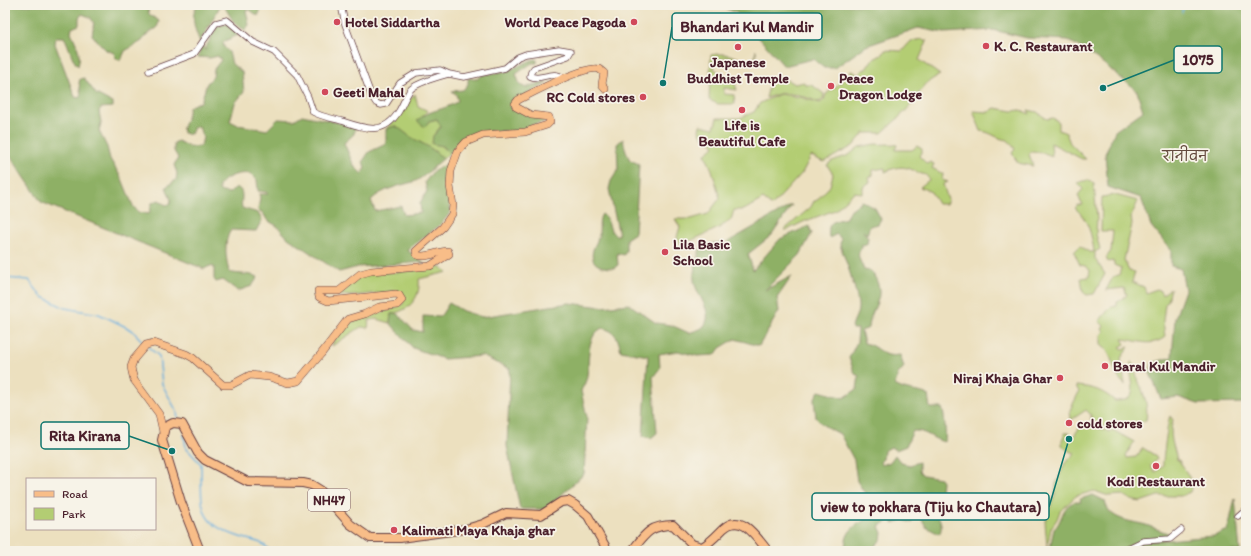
<svg xmlns="http://www.w3.org/2000/svg" width="1251" height="556" viewBox="0 0 1251 556" font-family="Itim,'Playpen Sans Deva',sans-serif">
  <rect width="100%" height="100%" fill="#f7f3e8"/>
  <filter id="ink" filterUnits="userSpaceOnUse"><feTurbulence type="fractalNoise" baseFrequency=".025" numOctaves="2"/><feDisplacementMap in="SourceGraphic" scale="8" xChannelSelector="R" yChannelSelector="G"/><feConvolveMatrix kernelMatrix="1 2 1 2 8 2 1 2 1" color-interpolation-filters="sRGB"/></filter>
  <filter id="wash" filterUnits="userSpaceOnUse"><feTurbulence type="fractalNoise" baseFrequency=".012" numOctaves="4" result="noise"/><feDisplacementMap in="SourceGraphic" scale="16" xChannelSelector="R" yChannelSelector="G"/><feGaussianBlur stdDeviation="0.9" result="paint"/><feColorMatrix in="noise" values="0 0 0 0 0 0 0 0 0 0 0 0 0 0 0 0 0 1.4 0 .05"/><feComposite in="paint" operator="in"/></filter>
  <g filter="url(#wash)">
    <rect width="100%" height="100%" fill="#ece0bf"/>
    <!-- green -->
    <g fill="#b3cd73" stroke="#7e764f">
      <path d="M922,39L927,41L919,60L940,75C921,84 922,91 910,106C902,116 891,124 882,133H864L853,146L824,162L811,156L802,173L772,206L763,199L744,210H734L731,220L719,228L681,245L677,237L680,227L675,219H691L708,214L720,198L712,170L705,154L715,145L706,138H704L699,131L700,125L714,128L717,118H740L754,112L760,103L780,94L800,97L820,103L824,100L826,94L839,84L851,71L859,75L862,70L866,69L872,60L883,54L885,50L902,51L911,41Z"/>
      <path d="M756,50V61L748,64L728,57L715,60L714,69L734,81L737,90L724,88V94L734,95L735,104H718L709,100L711,55C726,52 734,56 748,62L754,60Z"/>
      <path d="M782,78L795,84L804,82L805,85H812L824,94L823,99L819,102L799,95L782,93L766,98L769,86L775,80H779Z"/>
      <path d="M415,94L418,106L428,111L424,114L429,121L437,119L441,126L433,136L449,153L443,159C434,149 425,145 414,139C407,136 402,130 395,126L386,129Z"/>
      <path d="M995,108L1013,111L1020,110L1030,114L1028,110L1037,112L1047,119L1053,118L1059,122V130L1066,133L1070,143L1086,159H1082L1051,143L1052,156L1044,153L1031,152L1029,154L1033,166L1018,163L1012,153L1015,149L1008,140C999,140 991,132 981,131L973,111L989,112Z"/>
      <path d="M875,144C882,145 891,143 897,145L895,150H912L917,146L922,149V153L919,156L927,164L930,162L934,164L932,168L943,174L942,180L948,182L943,184L948,200L946,204H938L931,192L920,187L929,180C927,174 925,175 919,173C906,166 899,165 885,172V168L873,170V175L869,178L870,182L863,187V193L854,192L835,210L803,222L787,230H784L811,207L814,201H816L830,186L833,174L827,165L832,161L849,155L859,147Z"/>
      <path d="M1088,180L1094,184L1097,219L1096,234L1100,249L1095,252V259L1105,274L1094,294L1087,295L1083,292L1081,278L1089,277L1090,270L1085,266L1080,265L1074,252L1080,246L1089,252H1094C1092,235 1088,219 1075,208L1078,205H1082L1078,195L1083,189L1077,183Z"/>
      <path d="M1115,195L1138,201L1131,217L1132,224L1124,260L1129,271L1135,272L1132,282L1144,287L1146,293L1157,289L1160,290L1162,295L1171,288L1168,301L1165,304L1163,321L1165,337C1151,348 1137,340 1122,339L1125,344L1120,347L1123,349L1129,347L1121,358L1125,385L1118,377L1108,351L1101,345V335L1104,331L1102,329L1104,326L1099,321L1111,307L1117,306V302L1121,300L1127,295L1124,288L1106,290L1113,277L1119,275L1121,268L1114,265V261L1108,262L1106,258L1111,251L1113,231H1101L1102,197Z"/>
      <path d="M440,267L448,272L419,279C421,298 409,311 391,314L390,323L377,319L369,320L368,328L361,327L332,346L333,342L347,323L390,310L403,304L402,292L397,291L350,296L325,293L345,290L355,280L363,275L375,272H398Z"/>
      <path d="M1131,362L1134,364C1137,386 1150,397 1146,420C1122,431 1116,430 1091,423V415L1086,410L1071,420L1070,410L1079,392L1076,386C1093,387 1102,390 1115,401C1145,401 1127,378 1131,362Z"/>
      <path d="M1170,416L1173,420C1168,435 1174,446 1177,460H1179C1183,470 1195,479 1190,492L1181,496H1158L1140,502L1131,500L1123,495L1109,496L1094,491L1076,496L1060,511L1057,519L1051,528L1047,548L1045,521L1055,495L1056,484L1065,463L1075,453L1067,450L1062,445V440L1065,433H1070L1073,438C1080,425 1083,423 1096,427C1101,428 1104,429 1109,432L1113,430L1134,442L1126,455L1127,458L1136,457L1143,448L1156,456L1157,459L1150,466L1155,472L1163,466C1162,464 1168,419 1170,416Z"/>
    </g>
    <!-- forest -->
    <g fill="#8eb065" stroke="#6c6848">
      <path d="M5,5H151L148,10L149,14L159,21L157,28L146,35L142,41L125,51L122,58L119,60L115,57L114,53L106,50L92,35L94,23L90,17L82,14L79,18V25L72,28L71,32C76,43 82,54 78,66C72,61 69,45 64,37H56L55,44L75,97L79,98L81,95L79,83L80,79L84,78L96,94L113,103V107L101,108L99,111L101,123L99,131L107,147L110,159L122,179L133,206L138,212L149,214L152,203L159,200L166,205L170,204L171,200L166,187L176,180L177,173L174,165L178,158L174,151V143L178,141L189,147H197L201,146L203,137L199,127H194L191,134L183,133C182,127 184,125 186,120C191,109 183,107 201,102L207,83L213,77L214,69L221,60L218,56L210,58L198,57L202,45L206,50V47L217,26L231,23L238,35L223,42L224,47L229,52L232,64L242,72L244,92L235,103L230,121L238,125L267,130L278,119L294,120L302,115L350,125L355,128L354,134L344,143L354,166L362,174L365,168L363,161L369,152L386,144V129L395,126C403,130 408,136 414,139C425,145 434,149 443,159C435,165 423,179 413,182C398,186 383,189 371,200L375,211L401,206L404,215L421,213L420,203L427,191L425,182L434,170L449,163L448,197L451,212L440,225L407,250L424,262L358,267L339,272L288,238L277,226L267,220L263,213L258,210L260,198L259,194H268L266,192L258,191L257,180L251,174C239,172 226,176 219,186V190L222,192L230,193L236,187C246,191 240,200 242,208L258,213L262,220L256,231L231,230C223,241 226,259 229,272C239,275 249,273 258,277L252,286L238,291L223,280L216,282L214,279V267L210,266L204,269L41,202L5,148Z"/>
      <path d="M197,5H263L258,16L250,10H246L249,25L245,30L235,24L224,6H220L200,42C195,30 190,17 197,5Z"/>
      <path d="M717,5H1246V403L1198,404L1178,397L1161,399L1150,373L1152,363L1172,357L1175,318L1185,290L1181,269L1171,266V250L1151,226L1141,198L1108,187L1105,154L1115,131L1143,111L1137,91L1099,60L1068,40L1027,38L993,30L944,33L918,28L866,46L835,68H824L813,59L784,66L737,13Z"/>
      <path d="M534,59L537,60V63H532L516,74L520,85L526,88L532,85L547,83L513,102L509,107L545,119L543,122L532,125L520,131H489L460,143L459,148L449,153L443,146L432,144L433,136L441,127L437,119L429,121L425,127L417,121C430,108 442,112 458,101L456,94L452,91L463,90L468,84V78L477,79L482,75L507,71Z"/>
      <path d="M623,139L626,152L630,160L639,164L635,233L626,239V251L624,255L617,253L618,265L614,268C602,268 589,265 593,250C594,246 597,242 598,238C601,230 597,221 602,214C610,219 608,230 615,235H619L609,189L611,181L618,170L617,144Z"/>
      <path d="M862,201L875,208L881,219L878,224L870,226L867,234L863,231L868,237L867,244L861,245L863,247C854,254 861,261 864,270L871,271C890,298 870,305 869,328L861,331L864,343C881,347 880,358 900,355L904,367L898,374L895,385C906,392 917,390 928,395L930,408H942C945,416 946,433 945,442C933,440 926,430 913,431L906,446L896,450L891,447L884,451L883,459L880,462L882,465L890,462L895,455L901,463L910,465L919,462V471L923,475L940,478L942,481L941,491L942,498L938,508L942,511L939,512L938,516C941,521 943,529 939,534L926,527L919,513L911,514L912,523L903,520L893,523L891,520L879,526L882,533L881,540L870,551H845C845,533 851,527 867,519L863,508L866,495L857,481L854,460L840,434L823,425L816,418L814,399L819,391L844,398L857,389L859,376L855,374L849,358L857,342L858,329H852C852,321 858,316 858,308C859,295 845,259 840,245L841,239L837,234L829,238C827,221 832,222 846,218L849,211Z"/>
      <path d="M792,205L772,235L748,254L753,270L780,239L809,226L812,233L800,255L765,290L792,276L777,298L779,311L759,346L735,339L720,348L715,355L697,356L678,351L659,354L660,368L653,377L657,433L651,438L643,436L648,356L621,351C618,338 616,331 602,328C584,338 591,362 586,380C585,384 582,388 581,391L587,417L584,474L546,509H520L507,446L510,369L482,356L444,359L413,348L390,323L391,314L397,313L413,330L423,332V316L440,317L449,303L463,311L482,317L569,303L602,307L629,304L656,323L671,325L689,333C693,331 700,330 703,327C716,313 695,294 694,280C693,270 697,259 700,249L714,243H726Z"/>
      <path d="M1093,495L1105,501C1108,520 1131,521 1146,525C1154,528 1162,531 1170,534L1167,538L1114,551H1049L1054,529C1062,523 1061,508 1072,503C1074,502 1077,502 1081,502L1080,499Z"/>
      <path d="M1235,498L1240,551H1131L1133,546L1143,542L1214,536L1228,530Z"/>
    </g>
    <g fill="none" stroke-linecap="round" stroke-linejoin="round">
      <!-- stream -->
      <g stroke="#66aedd" stroke-width="1.5">
        <path d="M1182,12L1184,5"/>
        <path d="M5,278L29,280L41,296L65,308L99,314L112,320L132,330L144,343"/>
        <path d="M148,347L159,356L162,384L177,412L178,420"/>
        <path d="M184,435L186,448L201,464C202,508 196,524 243,538C256,542 261,540 270,551"/>
      </g>
    </g>
  </g>
  <g filter="url(#ink)">
    <g fill="none" stroke-linecap="round" stroke-linejoin="round">
      <defs>
        <g id="minor">
          <path d="M341,5L345,24L371,95L376,103L381,105L386,104L400,83L416,73L440,70L449,74L464,77L505,68L518,57L526,54L559,49L571,51L568,56L534,68L531,72L530,76C542,82 551,69 564,78"/>
          <path d="M149,71L194,54L216,23L227,20L253,42L274,52L297,75L308,97L313,112C322,117 332,118 342,121C366,129 384,136 399,111C403,104 406,95 411,89C417,83 440,76 448,74"/>
          <path d="M1238,516L1246,509"/>
          <path d="M1122,551L1143,541L1170,539L1181,530"/>
        </g>
        <path id="major" d="M163,432L159,414L134,380L132,372L131,367L134,359L146,345L154,343L186,354L193,358L223,385H231L250,375L269,377L288,383L298,381L321,354L348,319L365,314L379,307L397,305L402,300L399,295L396,294L328,301L319,297L318,291H339L360,274L371,271L430,266L449,254L448,251C437,251 427,259 417,255L416,251L443,227L452,214L453,205L450,186L451,171L458,151L466,142L483,135L525,132L547,125L550,122L549,117L531,115L516,107L515,104L518,100C532,93 585,65 599,69C599,69 603,72 604,73L602,84L605,89"/>
        <g id="highway">
          <path d="M200,551L181,502L162,440L165,427L173,423L182,424L198,453L205,460L248,482L303,483L312,485L320,490L350,524L370,538H400L466,529L483,524L506,513L541,515L561,502L568,501L575,505L588,516L608,551"/>
          <path d="M632,551C645,534 650,525 673,525L692,544L702,547C710,543 717,535 723,529C741,511 757,538 768,551"/>
        </g>
      </defs>
      <!-- minor casing -->
      <use href="#minor" stroke="#623c41" stroke-width="7"/>
      <!-- major casing -->
      <use href="#major" stroke="#623c41" stroke-width="8"/>
      <!-- highway casing -->
      <use href="#highway" stroke="#623c41" stroke-width="10"/>
      <!-- minor -->
      <use href="#minor" stroke="#fff" stroke-width="5.5"/>
      <!-- major -->
      <use href="#major" stroke="#f8bd88" stroke-width="7"/>
      <!-- highway -->
      <use href="#highway" stroke="#f8bd88" stroke-width="8"/>
    </g>
  </g>
  <!-- markers -->
  <g fill="#d1495b" stroke="#f7f3e8" stroke-width="1.5">
    <circle cx="337" cy="22" r="4"/>
    <circle cx="634" cy="22" r="4"/>
    <circle cx="986" cy="46" r="4"/>
    <circle cx="738" cy="47" r="4"/>
    <circle cx="831" cy="86" r="4"/>
    <circle cx="325" cy="92" r="4"/>
    <circle cx="643" cy="97" r="4"/>
    <circle cx="742" cy="110" r="4"/>
    <circle cx="665" cy="252" r="4"/>
    <circle cx="1105" cy="366" r="4"/>
    <circle cx="1060" cy="378" r="4"/>
    <circle cx="1069" cy="423" r="4"/>
    <circle cx="1156" cy="466" r="4"/>
    <circle cx="394" cy="530" r="4"/>
  </g>
  <g text-anchor="middle" dominant-baseline="central" stroke-width="3.5" stroke-linejoin="round" paint-order="stroke">
    <!-- shield labels -->
    <rect fill="#f7f3e8" stroke="#7e5f64" stroke-width="1" x="308" y="489" width="42" height="22" rx="3"/>
    <g font-size="13" font-weight="bold" fill="#4a1f2b">
      <text x="329" y="500">NH47</text>
    </g>
    <!-- poi labels -->
    <g font-size="14" font-weight="bold" fill="#4a1f2b" stroke="#f7f3e8" text-anchor="start">
      <text x="345" y="22">Hotel Siddartha</text>
      <text x="626" y="22" text-anchor="end">World Peace Pagoda</text>
      <text x="994" y="46">K. C. Restaurant</text>
      <text x="738" y="62" text-anchor="middle">Japanese<tspan x="738" dy="16">Buddhist Temple</tspan></text>
      <text x="839" y="78">Peace<tspan x="839" dy="16">Dragon Lodge</tspan></text>
      <text x="333" y="92">Geeti Mahal</text>
      <text x="635" y="97" text-anchor="end">RC Cold stores</text>
      <text x="742" y="125" text-anchor="middle">Life is<tspan x="742" dy="16">Beautiful Cafe</tspan></text>
      <text x="673" y="244">Lila Basic<tspan x="673" dy="16">School</tspan></text>
      <text x="1113" y="366">Baral Kul Mandir</text>
      <text x="1052" y="378" text-anchor="end">Niraj Khaja Ghar</text>
      <text x="1077" y="423">cold stores</text>
      <text x="1156" y="481" text-anchor="middle">Kodi Restaurant</text>
      <text x="402" y="530">Kalimati Maya Khaja ghar</text>
    </g>
    <!-- park labels -->
    <g font-size="14" fill="#644a3d" stroke="#f7f3e8">
      <text x="1185" y="156">रानीवन</text>
    </g>
  </g>
  <!-- callouts -->
  <path fill="none" stroke="#0f766e" stroke-width="1.5" d="M663 83L672 27M1103 88L1174 60M172 451L129 436M1069 439L1049 507"/>
  <g fill="#0f766e" stroke="#f7f3e8" stroke-width="1.5">
    <circle cx="663" cy="83" r="4"/>
    <circle cx="1103" cy="88" r="4"/>
    <circle cx="172" cy="451" r="4"/>
    <circle cx="1069" cy="439" r="4"/>
  </g>
  <g fill="#f7f3e8" stroke="#0f766e" stroke-width="1.5">
    <rect x="672" y="13" width="150" height="27" rx="4"/>
    <rect x="1174" y="46" width="48" height="27" rx="4"/>
    <rect x="41" y="422" width="88" height="27" rx="4"/>
    <rect x="812" y="493" width="237" height="27" rx="4"/>
  </g>
  <g font-size="15" text-anchor="middle" font-weight="bold" fill="#4a1f2b">
    <text x="747" y="32">Bhandari Kul Mandir</text>
    <text x="1198" y="65">1075</text>
    <text x="85" y="441">Rita Kirana</text>
    <text x="931" y="512">view to pokhara (Tiju ko Chautara)</text>
  </g>
  <!-- margin -->
  <rect width="1251" height="556" fill="none" stroke="#f7f3e8" stroke-width="20"/>
  <!-- legend -->
  <rect x="26" y="478" width="130" height="52" fill="#f7f3e8" stroke="#b29e9c"/>
  <rect x="34" y="491" width="20" height="6" fill="#f8bd88" stroke="#b29e9c"/>
  <text x="62" y="498" font-size="12" fill="#4a1f2b">Road</text>
  <rect x="34" y="508" width="20" height="12" fill="#b3cd73" stroke="#b29e9c"/>
  <text x="62" y="518" font-size="12" fill="#4a1f2b">Park</text>
</svg>
